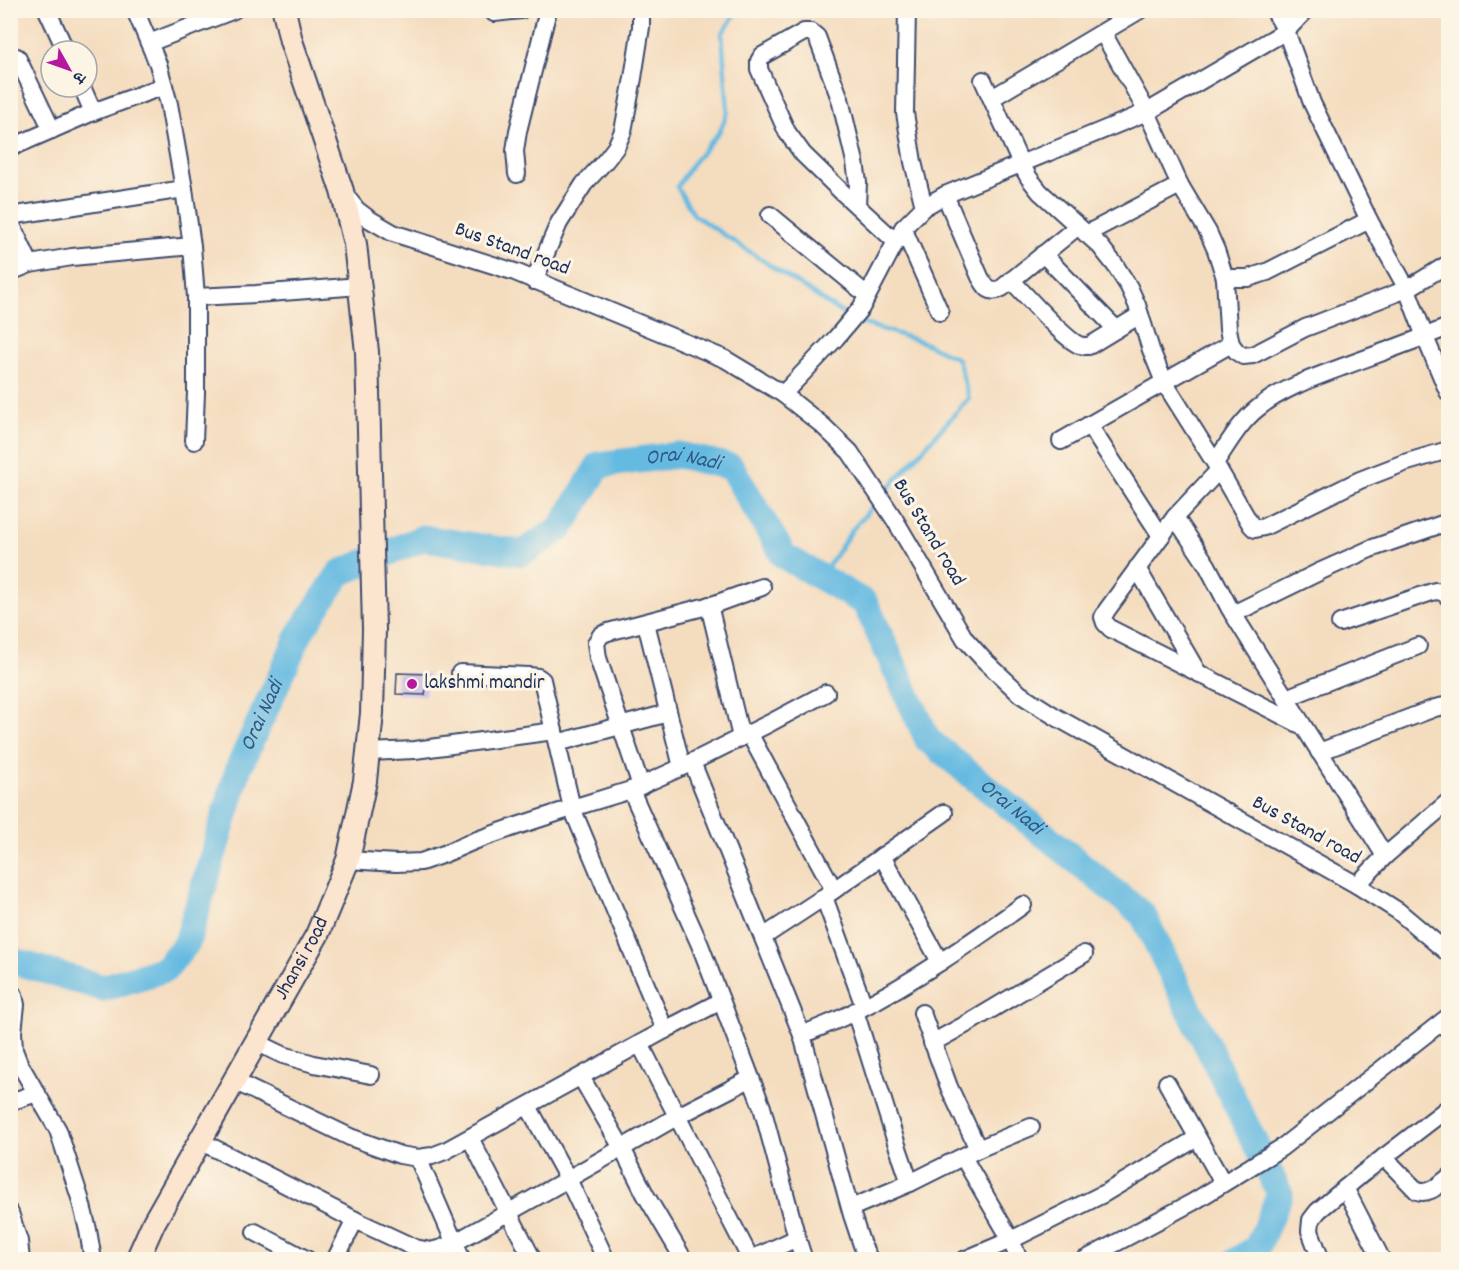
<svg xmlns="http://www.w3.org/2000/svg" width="1459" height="1270" viewBox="0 0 1459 1270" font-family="Dekko,'Playpen Sans Deva',sans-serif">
  <rect width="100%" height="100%" fill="#fcf5e5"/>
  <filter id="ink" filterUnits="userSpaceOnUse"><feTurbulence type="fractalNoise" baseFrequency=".0167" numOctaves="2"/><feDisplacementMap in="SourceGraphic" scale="12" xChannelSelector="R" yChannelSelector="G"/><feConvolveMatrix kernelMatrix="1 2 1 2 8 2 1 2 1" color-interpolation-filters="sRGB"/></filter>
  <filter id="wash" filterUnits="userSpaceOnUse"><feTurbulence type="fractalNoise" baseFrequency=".008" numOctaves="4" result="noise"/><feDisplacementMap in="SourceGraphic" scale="24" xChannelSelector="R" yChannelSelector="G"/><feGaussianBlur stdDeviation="1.35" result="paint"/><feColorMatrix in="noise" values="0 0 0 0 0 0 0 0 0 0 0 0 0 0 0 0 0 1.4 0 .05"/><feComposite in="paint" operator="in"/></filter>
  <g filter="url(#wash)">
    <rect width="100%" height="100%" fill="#f4dcbe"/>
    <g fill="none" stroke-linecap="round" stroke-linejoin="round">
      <!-- stream -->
      <g stroke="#65bae1" stroke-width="4.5">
        <path d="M738,10L722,34L728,111L720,131L692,164L677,187L694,215L848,317"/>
        <path d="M855,321L920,341L958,359L969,398L883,494"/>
        <path d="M821,577L852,530L878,500"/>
      </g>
      <!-- river -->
      <path stroke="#65bae1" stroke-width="27" id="s1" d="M10,960L103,988L165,969L187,943L239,767L301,631L340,573L423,538L522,553L561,528L599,465L678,455L731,467L784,556L865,603L928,740L1143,915L1280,1194L1257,1248L1237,1260"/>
    </g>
    <g id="blocks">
      <!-- building -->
      <path fill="#b4a9e7" d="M397,673L428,674L425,695L396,694Z"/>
    </g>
  </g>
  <g filter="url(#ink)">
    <use href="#blocks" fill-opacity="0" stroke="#3c496c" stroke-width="1.5"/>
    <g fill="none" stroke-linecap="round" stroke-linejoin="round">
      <defs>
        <g id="street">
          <path d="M47,10L66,51"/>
          <path d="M135,10L158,64L169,104L184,189L192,246L196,297V393L194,441"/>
          <path d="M907,10L905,113L913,162L924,207"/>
          <path d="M1274,10L1286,31L1312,103L1369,220L1407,289L1425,337L1448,392"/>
          <path d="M494,13L521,10"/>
          <path d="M1103,33L1147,112L1180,185L1208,232L1216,250L1225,278L1228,329L1231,344L1237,352L1243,356L1253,355L1305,328L1407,289L1448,264"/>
          <path d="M149,43L234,10"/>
          <path d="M17,57L52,130"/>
          <path d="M983,80L1021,164L1029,178L1040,192L1100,246L1115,265L1129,287L1137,305L1151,350L1164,382L1215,463L1251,525L1255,529L1264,527L1360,480L1404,463L1448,450"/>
          <path d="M82,87L93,112"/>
          <path d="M992,98L1140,10"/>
          <path d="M10,148L93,112L164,86"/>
          <path d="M517,174L515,151L518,131L548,10"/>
          <path d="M345,195L357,210L369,219L393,233L515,272L725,359L783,394L822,425L850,452L895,520L965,639L983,659L1020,694L1056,717L1357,885L1398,911L1448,953"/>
          <path d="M945,195L980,277C986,287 989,295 1002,288L1077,227"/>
          <path d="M857,206L858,183L855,162L840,99L817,37L811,32H804L762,56L759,61V69L787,132L803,154L843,193L896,242"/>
          <path d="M770,215L867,295"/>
          <path d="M10,216L184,189"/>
          <path d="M10,221L30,264"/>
          <path d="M903,228L940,312"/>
          <path d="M1086,234L1180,185"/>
          <path d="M1043,254L1116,329"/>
          <path d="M10,272L30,264L72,257L192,246"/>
          <path d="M1225,278H1248L1267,272L1369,220"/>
          <path d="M1011,280C1025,294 1064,339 1079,345C1082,346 1085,346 1089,346L1140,315"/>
          <path d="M534,281L559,223L584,184L606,160L616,147L623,131L633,78L641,27V10"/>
          <path d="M196,297L256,294L360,286"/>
          <path d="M783,394L836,338L861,308L903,228L924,207L945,195L1147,112L1286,31L1306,10"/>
          <path d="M1089,425L1161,536"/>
          <path d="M1061,441L1231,344"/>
          <path d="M1215,463C1228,444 1240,422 1258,408C1283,388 1315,377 1345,366C1380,353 1415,341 1448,327"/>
          <path d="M1219,470L1175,517L1107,610L1103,617L1105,623L1111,629L1303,726"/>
          <path d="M1175,517L1207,565L1230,609L1385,856"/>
          <path d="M1137,568L1198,673"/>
          <path d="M709,605L741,737"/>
          <path d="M1233,614L1321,571L1370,549L1448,522"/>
          <path d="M646,623L682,767"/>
          <path d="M1340,623L1435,591L1443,592L1448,597"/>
          <path d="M460,673L529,676L538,677L542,680L572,808L665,1030"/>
          <path d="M1286,698L1418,646"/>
          <path d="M749,733L834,890"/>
          <path d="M557,743L668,713"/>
          <path d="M368,752L415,750L554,731"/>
          <path d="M1319,752L1435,708L1444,706L1448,709"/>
          <path d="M692,762L802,1035L852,1215L862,1245L870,1260"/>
          <path d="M641,786L598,658L596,643L601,635L608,632L715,604L762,587"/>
          <path d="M631,790L700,945L762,1107L797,1238L804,1260"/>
          <path d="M882,856L940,962"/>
          <path d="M348,860L396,863L421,862L444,854L474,841L517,826L572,808L631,790L682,767L770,723L826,693"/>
          <path d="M1357,885L1385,856L1448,802"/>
          <path d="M824,897L864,1006"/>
          <path d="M763,937L824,897L944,813"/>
          <path d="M10,993L14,995L16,1005L13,1032L14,1050L19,1063L58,1130L80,1198L88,1230L93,1260"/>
          <path d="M855,1011L896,1142L910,1183"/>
          <path d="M922,1013L949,1087L978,1149"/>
          <path d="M802,1035C820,1027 839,1020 856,1011C915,981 970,943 1023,905"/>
          <path d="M256,1042L283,1055L314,1064L371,1075"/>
          <path d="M932,1043L972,1021L1084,954"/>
          <path d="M640,1044L751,1260"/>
          <path d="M581,1077L622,1148L645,1194L684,1260"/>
          <path d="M234,1081L350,1137L400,1155L418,1158L432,1156L445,1151L665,1030L721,1001"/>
          <path d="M1167,1083L1223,1183"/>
          <path d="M10,1102L37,1093"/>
          <path d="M528,1106L568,1179L606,1260"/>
          <path d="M470,1138L533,1260"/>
          <path d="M200,1141L355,1220L415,1248L431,1251L442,1248L454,1243L568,1179L678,1116L750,1079"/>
          <path d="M963,1157L1011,1240L1019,1260"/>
          <path d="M1384,1157L1417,1191C1430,1195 1438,1185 1448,1178"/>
          <path d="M418,1158L462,1260"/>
          <path d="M1345,1188L1382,1260"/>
          <path d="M851,1208L910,1183L978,1149L1031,1127"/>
          <path d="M10,1213L19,1241L21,1260"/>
          <path d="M255,1232L308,1260"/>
          <path d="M751,1259L797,1238"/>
          <path d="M335,1260L355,1220"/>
          <path d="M964,1260L1011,1240L1105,1193L1197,1138"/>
          <path d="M1084,1260L1193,1202L1281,1148L1448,1017"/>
          <path d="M1321,1260L1310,1231L1311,1220L1318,1211L1362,1174L1448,1108"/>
        </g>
        <g id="secondary">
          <path id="s2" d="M137,1260L154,1222L317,935L348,860L365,781L372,713L374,629L367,352L355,244L342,191L291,41L284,10"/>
        </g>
      </defs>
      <!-- street casing -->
      <use href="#street" stroke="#3c496c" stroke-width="20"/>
      <!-- secondary casing -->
      <use href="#secondary" stroke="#3c496c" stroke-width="26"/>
      <!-- street -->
      <use href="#street" stroke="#fff" stroke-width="16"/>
      <!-- secondary -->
      <use href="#secondary" stroke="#fce5cf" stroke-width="22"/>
    </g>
  </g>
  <!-- markers -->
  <circle fill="#b5179e" stroke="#fcf5e5" stroke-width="2" cx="412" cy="684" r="6"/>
  <g text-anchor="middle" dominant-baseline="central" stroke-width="6" stroke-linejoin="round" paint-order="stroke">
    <!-- street labels -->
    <g font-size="21" fill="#1b2f5e" stroke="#fcf5e5">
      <text transform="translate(512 250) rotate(20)">Bus Stand road</text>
      <text transform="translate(928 533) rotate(59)">Bus Stand road</text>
      <text transform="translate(1306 831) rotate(29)">Bus Stand road</text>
      <text stroke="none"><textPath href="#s2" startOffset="344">Jhansi road</textPath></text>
    </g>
    <!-- poi labels -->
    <g font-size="21" fill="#1b2f5e" stroke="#fcf5e5" text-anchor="start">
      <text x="424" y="684">lakshmi mandir</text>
    </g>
    <!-- water labels -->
    <g font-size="22" font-style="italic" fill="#315985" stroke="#fcf5e5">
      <text stroke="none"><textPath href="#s1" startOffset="994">Orai Nadi</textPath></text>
      <text stroke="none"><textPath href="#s1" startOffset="436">Orai Nadi</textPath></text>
      <text stroke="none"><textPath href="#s1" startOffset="1498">Orai Nadi</textPath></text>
    </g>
  </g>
  <!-- margin -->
  <rect width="1459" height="1270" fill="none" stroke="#fcf5e5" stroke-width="36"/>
  <!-- north arrow -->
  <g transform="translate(69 69) rotate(130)"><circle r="28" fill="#fcf5e5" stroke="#a2a6af" stroke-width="1.5"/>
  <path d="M0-4.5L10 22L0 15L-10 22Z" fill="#b5179e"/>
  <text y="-9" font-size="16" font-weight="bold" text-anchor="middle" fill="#1b2f5e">उ</text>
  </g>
</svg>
